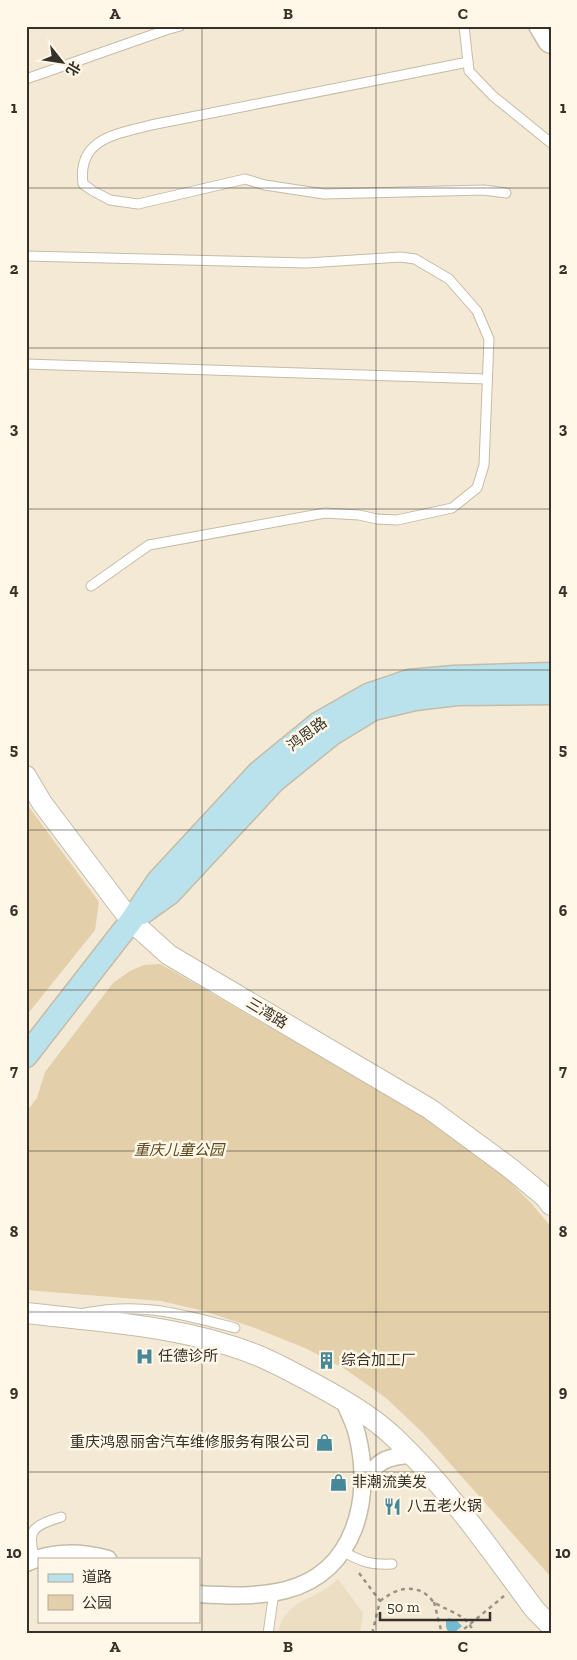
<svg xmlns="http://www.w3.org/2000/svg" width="577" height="1660" viewBox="0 0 577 1660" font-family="'Zilla Slab','Noto Sans SC',serif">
  <rect width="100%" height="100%" fill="#f3e9d5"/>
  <!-- built -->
  <path fill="#ebdec3" d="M338,1579L363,1613L360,1634H277L282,1620L289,1611L298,1603L326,1589Z"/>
  <!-- green -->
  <g fill="#e3d0aa">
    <path d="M26,803L99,902L95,930L26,1016Z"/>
    <path d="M160,964L173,971L450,1132L499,1171L531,1203L551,1227V1577L423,1433L386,1398L345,1369L305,1348L255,1328L204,1311L161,1301L26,1290V1112L37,1098L45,1072L113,983L130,971L144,965Z"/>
  </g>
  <!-- water -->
  <path fill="#73bbd1" d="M449,1618L457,1621L462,1626L453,1634H449L446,1627V1621Z"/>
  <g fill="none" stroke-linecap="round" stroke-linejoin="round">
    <defs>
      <g id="service">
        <path d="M464,26L469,71L493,96L551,143"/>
        <path d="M468,62L151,125C117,134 77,138 83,184L93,191L110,200L138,204L245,179L265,185L324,194L484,190L506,193"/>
        <path d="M26,79L166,30L180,26"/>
        <path d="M26,256L307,263L401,257L415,259L449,279L477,311L489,339L484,465L477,488L452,508L397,520L377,519L359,515L325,513L149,545L91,586"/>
        <path d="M26,364L487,379"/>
        <path d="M85,1313C143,1302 180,1314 235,1328"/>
        <path d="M344,1552C362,1562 371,1565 392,1564"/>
        <path d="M35,1559C26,1529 33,1526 61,1517"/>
        <path d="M268,1634L274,1592"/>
      </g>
      <g id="minor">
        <path d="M537,26L547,43L551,45"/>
        <path d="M362,1486C376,1462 384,1456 412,1455"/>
        <path d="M26,1563C52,1551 80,1551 108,1559"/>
        <path d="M199,1594C228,1596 258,1597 286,1590C356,1572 373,1497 357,1434C354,1422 348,1411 343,1399"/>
      </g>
      <g id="tertiary">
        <path d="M26,776L42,803L131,921L169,955L430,1109L510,1168L545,1197L551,1205"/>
        <path d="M26,1313C104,1322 186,1326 259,1356C280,1365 300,1376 320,1387C346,1401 373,1417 395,1438C449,1489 491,1551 535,1610L551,1626"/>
      </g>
      <g id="secondary">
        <path d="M142,913L170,893L274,781L332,734L373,709L415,699L457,694L551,693"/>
        <path d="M26,1056L131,921L158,881L258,773L319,723L368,695L409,681L454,677L551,674"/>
      </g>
    </defs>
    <!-- service casing -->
    <use href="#service" stroke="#c5bca8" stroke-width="11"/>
    <!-- minor casing -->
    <use href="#minor" stroke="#c5bca8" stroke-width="19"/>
    <!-- tertiary casing -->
    <use href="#tertiary" stroke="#c5bca8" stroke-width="22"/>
    <!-- secondary casing -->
    <use href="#secondary" stroke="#c5bca8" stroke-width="25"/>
    <!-- path -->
    <g stroke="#9a9385" stroke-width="2.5" stroke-dasharray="4 4" stroke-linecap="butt">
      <path d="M359,1573L380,1601L372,1634"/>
      <path d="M380,1601C394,1590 411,1583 427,1595C430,1597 432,1601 435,1603C453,1614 465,1613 475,1634"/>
      <path d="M434,1602L442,1634"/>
      <path d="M458,1634L504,1596"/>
    </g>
    <!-- service -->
    <use href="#service" stroke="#fff" stroke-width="9"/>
    <!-- minor -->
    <use href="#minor" stroke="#fff" stroke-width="16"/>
    <!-- tertiary -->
    <use href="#tertiary" stroke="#fff" stroke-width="20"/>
    <!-- secondary -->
    <use href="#secondary" stroke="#b9e2ec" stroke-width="22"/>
  </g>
  <!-- grid -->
  <path fill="none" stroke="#36322a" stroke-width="1" stroke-opacity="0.55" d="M202,26V1634M376,26V1634M26,188H551M26,348H551M26,509H551M26,670H551M26,830H551M26,990H551M26,1151H551M26,1312H551M26,1472H551"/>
  <!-- icons -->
  <defs>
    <symbol id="hospital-bare" viewBox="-9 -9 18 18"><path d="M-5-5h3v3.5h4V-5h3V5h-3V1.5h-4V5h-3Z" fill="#468799" stroke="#fff7e7" stroke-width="2.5" paint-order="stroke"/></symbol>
    <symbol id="building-bare" viewBox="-9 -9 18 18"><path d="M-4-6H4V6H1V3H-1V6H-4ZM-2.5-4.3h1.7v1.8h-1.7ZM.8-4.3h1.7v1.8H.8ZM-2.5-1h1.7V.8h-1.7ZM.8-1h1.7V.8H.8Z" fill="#468799" stroke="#fff7e7" stroke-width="2.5" paint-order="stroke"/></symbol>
    <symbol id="shop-bare" viewBox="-9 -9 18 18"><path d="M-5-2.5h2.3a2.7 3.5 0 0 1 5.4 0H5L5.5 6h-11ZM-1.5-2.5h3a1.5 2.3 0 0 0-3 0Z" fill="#468799" stroke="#fff7e7" stroke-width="2.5" paint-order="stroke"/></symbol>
    <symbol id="restaurant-bare" viewBox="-9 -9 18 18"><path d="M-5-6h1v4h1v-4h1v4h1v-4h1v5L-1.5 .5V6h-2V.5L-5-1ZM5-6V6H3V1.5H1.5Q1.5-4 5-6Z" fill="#468799" stroke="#fff7e7" stroke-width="2.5" paint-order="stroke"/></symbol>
  </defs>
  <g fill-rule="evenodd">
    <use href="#hospital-bare" x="132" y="1344" width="25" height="25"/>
    <use href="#building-bare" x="314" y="1348" width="25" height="25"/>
    <use href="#shop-bare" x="312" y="1430" width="25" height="25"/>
    <use href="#shop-bare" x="326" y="1470" width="25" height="25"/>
    <use href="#restaurant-bare" x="380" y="1494" width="25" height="25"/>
  </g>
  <g text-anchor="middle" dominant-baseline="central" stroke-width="5" stroke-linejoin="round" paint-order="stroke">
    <!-- street labels -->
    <g font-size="15" fill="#36322a" stroke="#fff7e7">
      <text transform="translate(307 734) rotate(-37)">鸿恩路</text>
      <text transform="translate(267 1013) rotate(31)">三湾路</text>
    </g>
    <!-- park labels -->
    <g font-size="15" font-style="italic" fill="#5b481d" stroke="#fff7e7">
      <text x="179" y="1150">重庆儿童公园</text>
    </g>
    <!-- poi labels -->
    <g font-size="15" fill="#36322a" stroke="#fff7e7" text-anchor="start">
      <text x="158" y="1356">任德诊所</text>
      <text x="341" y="1360">综合加工厂</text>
      <text x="310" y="1442" text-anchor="end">重庆鸿恩丽舍汽车维修服务有限公司</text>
      <text x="352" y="1482">非潮流美发</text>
      <text x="407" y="1506">八五老火锅</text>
    </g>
  </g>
  <!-- border -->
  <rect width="577" height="1660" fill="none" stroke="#fff7e7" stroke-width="55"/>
  <!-- legend -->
  <rect x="38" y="1558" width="162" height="65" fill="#fff7e7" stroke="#afa89b"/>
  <rect x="48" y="1574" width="25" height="8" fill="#b9e2ec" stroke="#afa89b"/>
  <text x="82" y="1582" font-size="15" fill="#36322a">道路</text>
  <rect x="48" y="1595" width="25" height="15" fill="#e3d0aa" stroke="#afa89b"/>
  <text x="82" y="1608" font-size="15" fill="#36322a">公园</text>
  <!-- north arrow -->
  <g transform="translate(62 62) rotate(120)" stroke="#fff7e7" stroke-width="4" paint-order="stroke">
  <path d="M0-4L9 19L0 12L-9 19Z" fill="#36322a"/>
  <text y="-8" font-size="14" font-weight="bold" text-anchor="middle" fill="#36322a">北</text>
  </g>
  <!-- scale -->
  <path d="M380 1612v8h110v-8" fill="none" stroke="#36322a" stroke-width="2.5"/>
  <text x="387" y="1612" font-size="15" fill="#36322a" stroke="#fff7e7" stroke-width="4" paint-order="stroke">50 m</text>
  <rect x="28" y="28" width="522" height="1604" fill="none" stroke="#36322a" stroke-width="2"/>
  <g font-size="16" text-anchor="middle" font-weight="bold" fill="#36322a">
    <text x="115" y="19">A</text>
    <text x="288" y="19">B</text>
    <text x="463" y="19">C</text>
    <text x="14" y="113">1</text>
    <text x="563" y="113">1</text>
    <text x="14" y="274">2</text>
    <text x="563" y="274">2</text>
    <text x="14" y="434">3</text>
    <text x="563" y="434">3</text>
    <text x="14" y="595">4</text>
    <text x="563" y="595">4</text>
    <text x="14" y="755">5</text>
    <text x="563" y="755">5</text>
    <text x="14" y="916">6</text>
    <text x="563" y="916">6</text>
    <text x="14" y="1076">7</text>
    <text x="563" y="1076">7</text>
    <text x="14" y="1237">8</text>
    <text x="563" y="1237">8</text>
    <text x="14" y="1397">9</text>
    <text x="563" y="1397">9</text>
    <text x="14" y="1558">10</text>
    <text x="563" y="1558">10</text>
    <text x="115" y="1652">A</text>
    <text x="288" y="1652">B</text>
    <text x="463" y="1652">C</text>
  </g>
</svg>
